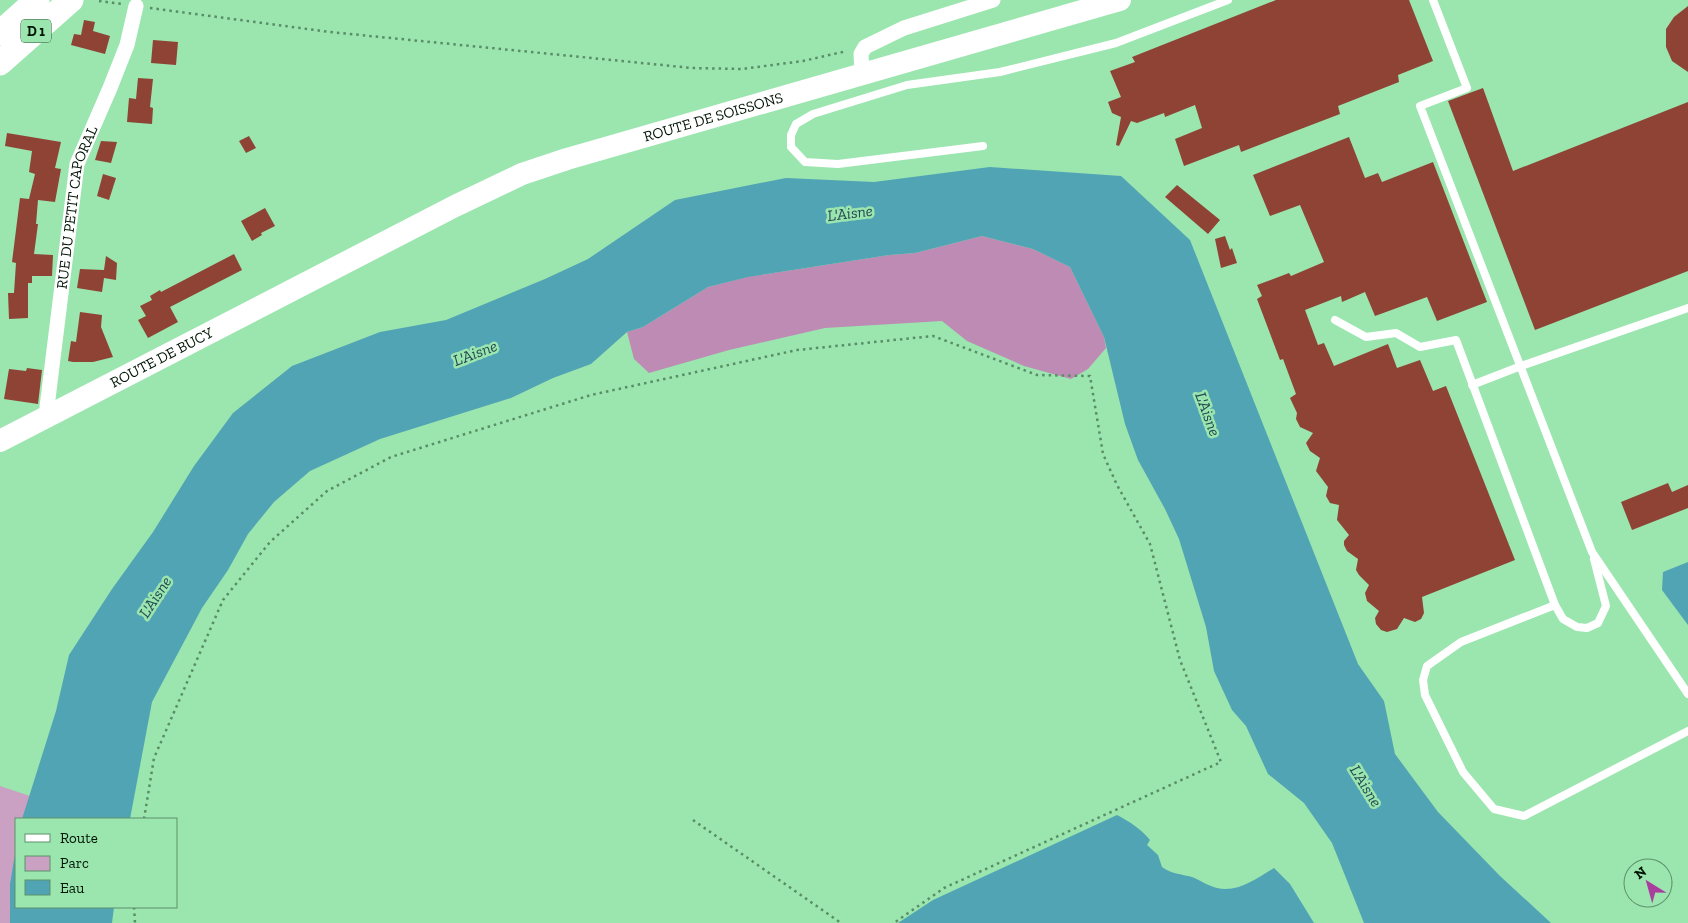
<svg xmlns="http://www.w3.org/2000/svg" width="1688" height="923" viewBox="0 0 1688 923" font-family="'Zilla Slab',serif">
  <rect width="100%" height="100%" fill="#9be5af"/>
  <!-- green -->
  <path fill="#caa1c2" d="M0,786L51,803L50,819H16V907L45,923H0Z"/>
  <!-- forest -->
  <path fill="#be8bb5" d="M982,236L1033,249L1070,267L1104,337L1106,348L1088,369L1071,379L1024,366L967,341L942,321L825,328L729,350L649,373L634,359L627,332L643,327L708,287L747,277L889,255L915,253Z"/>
  <!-- water -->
  <g fill="#51a4b4">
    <path d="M990,167L1121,176L1190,240L1358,664L1384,701L1395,754L1438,812L1500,876L1551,923H1364L1332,843L1304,803L1268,774L1246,726L1232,710L1214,671L1206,627L1179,539L1165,509L1138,460L1125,424L1104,337L1070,267L1033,249L982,236L915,253L889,255L748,277L708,287L643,327L627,332L591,364L553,378L511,398L380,439L310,471L274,502L248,534L228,570L202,608L152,702L130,819H22L56,711L69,655L112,589L153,532L194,466L233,413L292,366L380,332L446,320L545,279L588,259L675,200L786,178L874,182Z"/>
    <path d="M1688,562V625L1662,590L1663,572Z"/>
    <path d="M1117,815C1130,822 1140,828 1150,840L1147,845L1158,855L1162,867C1171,874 1181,874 1192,877C1200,880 1208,886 1217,888C1238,893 1257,878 1274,868L1290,884L1314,923H898L933,900Z"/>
    <path d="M16,848V907H114L112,923H10V884Z"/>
  </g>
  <!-- building -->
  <g fill="#8e4335">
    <path d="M1276,0H1409L1433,61L1398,75L1399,82L1338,106L1340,114L1241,152L1239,145L1184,166L1175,139L1202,128L1195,105L1165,117L1164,113L1137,123L1131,121L1119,146L1116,145L1121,117L1112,113L1108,102L1121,97L1110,71L1135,62L1132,57Z"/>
    <path d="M1688,6V72L1672,61L1666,47V29L1674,17Z"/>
    <path d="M84,20L95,22L93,31L110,36L105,54L71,45L74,34L81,35Z"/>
    <path d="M153,40L178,42L176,65L151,63Z"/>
    <path d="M138,78L153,79L150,107L153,108L152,124L127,122L129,98L136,99Z"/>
    <path d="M1483,88L1513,171L1688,102V271L1535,330L1448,101Z"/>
    <path d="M7,133L61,142L55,168L61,169L55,202L38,200L36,224H38L34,254L53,255L52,276H32V283H28V318L9,319L8,293H14L16,263L12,262L20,198L29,199L35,174L29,172L32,151L5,146Z"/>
    <path d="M249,136L256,148L246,153L239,141Z"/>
    <path d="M1349,137L1365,178L1378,173L1382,182L1433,162L1487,302L1437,321L1427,297L1375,316L1365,292L1342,302L1341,296L1305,310L1318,345L1324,343L1334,366L1388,344L1397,368L1420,360L1433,391L1446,386L1515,560L1422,597L1424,613L1421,619L1415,622L1404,618L1397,629L1387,632L1381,630L1376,624L1375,618L1379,611L1367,601L1365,593L1369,585L1359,575L1356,570L1358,559L1347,551L1344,545V541L1349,535L1337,520L1339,505L1330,503L1326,496L1328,487L1316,471L1320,458L1310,451L1306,443L1313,433L1300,427L1296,419L1297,413L1290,398L1296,394L1283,359L1280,360L1257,299L1262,296L1257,285L1289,273L1291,276L1324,262L1300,205L1270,216L1253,175Z"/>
    <path d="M101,141L117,142L111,163L95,160Z"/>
    <path d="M103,174L116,178L109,200L97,196Z"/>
    <path d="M1177,185L1220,220L1208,234L1165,197Z"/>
    <path d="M265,208L275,226L261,233L262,235L252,241L241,221Z"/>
    <path d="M1225,236L1230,250L1232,248L1237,263L1221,268L1215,239Z"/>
    <path d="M234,254L242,270L170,307L178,322L148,338L138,320L146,316L140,306L152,300L150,296L160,290L161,292Z"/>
    <path d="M106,256L117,263L116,280L104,278L102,292L77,288L80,269L104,270Z"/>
    <path d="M80,312L102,315L101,327L113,357L93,362H73L68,361L71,341L76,342Z"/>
    <path d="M27,368L42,370L38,404L4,399L9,369L26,371Z"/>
    <path d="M1668,483L1672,492L1688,485V508L1632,530L1621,502Z"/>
  </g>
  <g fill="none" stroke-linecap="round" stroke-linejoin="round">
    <!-- path -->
    <g stroke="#598d67" stroke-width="2.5" stroke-dasharray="2.5 4" stroke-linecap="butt">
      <path d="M99,1L122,4"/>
      <path d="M150,8L330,32L692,68L742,69L803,61L847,51"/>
      <path d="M144,819L154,758L223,600L270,542L327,491L391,457L591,395L797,350L933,336L1037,375L1090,376L1103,454L1117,485L1150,544L1180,660L1221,762L944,888L894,923"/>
      <path d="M693,820L841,923"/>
      <path d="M134,907L135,923"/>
    </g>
    <!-- lane -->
    <g stroke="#fff" stroke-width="8">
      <path d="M1433,0L1467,88L1420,106L1592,552L1688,694"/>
      <path d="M983,146L838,164L805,162L791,147V135L796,124L813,114L907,85L1000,72L1116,43L1228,0"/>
      <path d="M1335,320L1366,337L1396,333L1420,347L1456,340L1555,605L1563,619L1577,627L1587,628L1598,623L1606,606L1594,559"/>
      <path d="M1472,385L1521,366L1688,308"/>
      <path d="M1555,605L1461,642L1427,666L1423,680L1425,695L1463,772L1494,809L1524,816L1688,731"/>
    </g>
    <!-- street -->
    <g stroke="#fff" stroke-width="15">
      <path d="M862,73L861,54L865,47L904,28L993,0"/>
      <path id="s1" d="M50,415L47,407L77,164L110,88L127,45L136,6"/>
    </g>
    <!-- secondary -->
    <path stroke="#fff" stroke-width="22" id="s2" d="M0,441L455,206L522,174L567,159L1120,0"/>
    <!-- primary -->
    <g stroke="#fff" stroke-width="25">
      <path d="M0,33L37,0"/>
      <path d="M0,63L71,0"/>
    </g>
  </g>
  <g text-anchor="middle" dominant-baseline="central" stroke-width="5" stroke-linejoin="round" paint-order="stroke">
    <!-- shield labels -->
    <rect fill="#9be5af" stroke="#2e5337" stroke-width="1" x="21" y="19.5" width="30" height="23" rx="4"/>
    <g font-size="14" font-weight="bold" fill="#001404">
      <text x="36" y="31">D 1</text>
    </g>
    <!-- street labels -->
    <g font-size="15" fill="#001404" stroke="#9be5af">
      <text stroke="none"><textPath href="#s2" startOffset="786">ROUTE DE SOISSONS</textPath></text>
      <text stroke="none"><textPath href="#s1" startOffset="211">RUE DU PETIT CAPORAL</textPath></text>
      <text stroke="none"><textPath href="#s2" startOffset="182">ROUTE DE BUCY</textPath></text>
    </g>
    <!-- water labels -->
    <g font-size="16" font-style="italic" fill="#234a52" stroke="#9be5af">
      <text transform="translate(850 213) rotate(-7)">L'Aisne</text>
      <text transform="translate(475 353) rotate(-21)">L'Aisne</text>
      <text transform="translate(1208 414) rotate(70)">L'Aisne</text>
      <text transform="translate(155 597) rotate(-57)">L'Aisne</text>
      <text transform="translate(1366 786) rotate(58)">L'Aisne</text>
    </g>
  </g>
  <!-- legend -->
  <rect x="15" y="818" width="162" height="90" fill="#9be5af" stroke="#5d916b"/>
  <rect x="25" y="834" width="25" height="8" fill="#ffffff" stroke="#5d916b"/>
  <text x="60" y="843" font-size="15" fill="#001404">Route</text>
  <rect x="25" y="856" width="25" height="15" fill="#caa1c2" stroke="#5d916b"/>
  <text x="60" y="868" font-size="15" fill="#001404">Parc</text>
  <rect x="25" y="880" width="25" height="15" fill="#51a4b4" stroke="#5d916b"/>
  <text x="60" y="893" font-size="15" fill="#001404">Eau</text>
  <!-- north arrow -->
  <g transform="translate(1648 883) rotate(323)"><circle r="24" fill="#9be5af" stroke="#5d916b"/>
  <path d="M0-4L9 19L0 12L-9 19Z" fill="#aa3e9e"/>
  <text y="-8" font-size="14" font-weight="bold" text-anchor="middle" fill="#001404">N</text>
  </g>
</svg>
